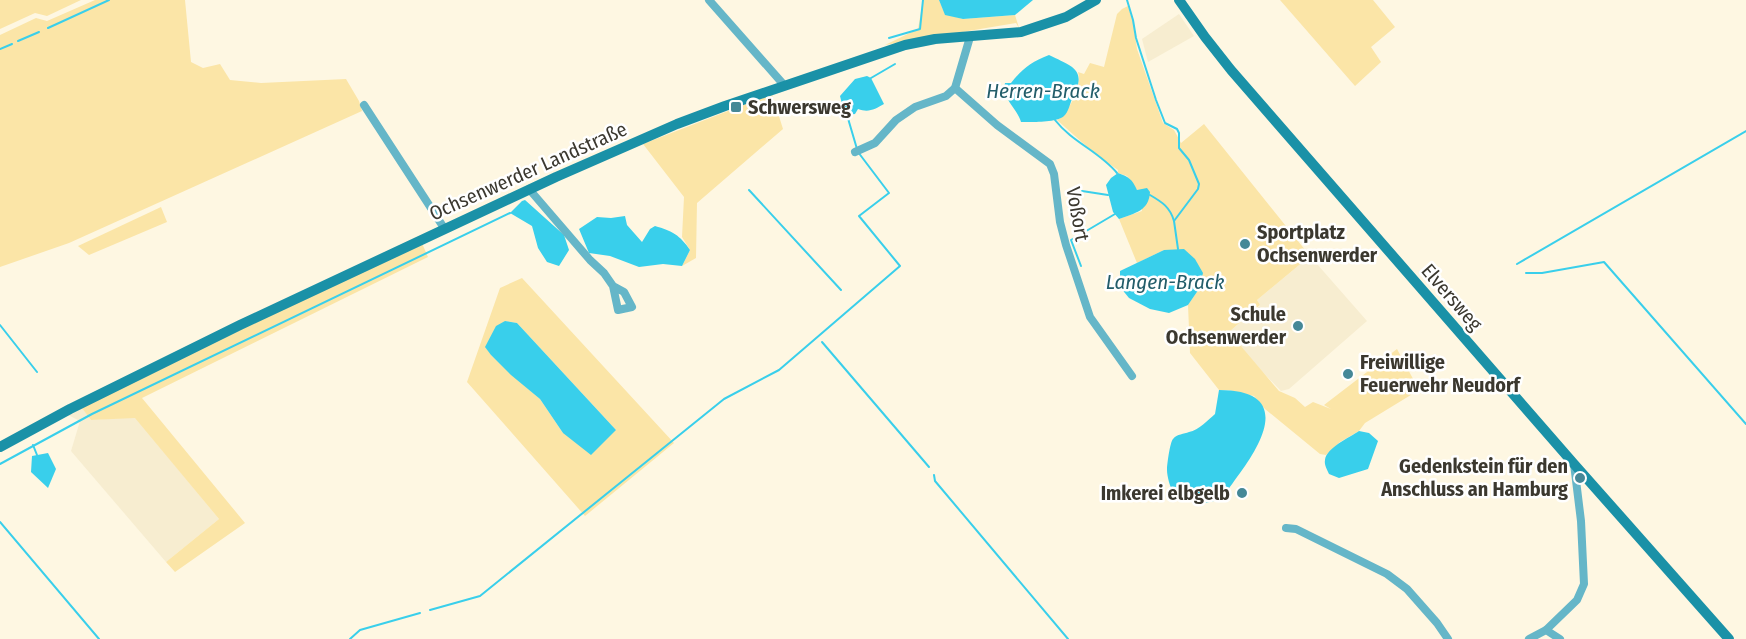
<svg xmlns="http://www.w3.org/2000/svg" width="1746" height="639" viewBox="0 0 1746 639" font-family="'Fira Sans Condensed',sans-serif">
  <rect width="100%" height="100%" fill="#fef7e2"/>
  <!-- built -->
  <g fill="#f7edd0">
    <path d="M1179,14L1194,36L1148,62L1142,39Z"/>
    <path d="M1310,256L1367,321L1289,389L1281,391L1230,338V331L1260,306L1257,300Z"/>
    <path d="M81,407L91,420L135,417L219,519L166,562L71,451L80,421L66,414Z"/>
  </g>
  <!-- green -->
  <g fill="#fbe5a7" fill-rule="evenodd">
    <path d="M0,0H81L47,16L35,13L0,29Z"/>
    <path d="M95,0H185L191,62L203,68L220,64L230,80L261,83L346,79L359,101L362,111L69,243L0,267V35L36,18L47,21Z"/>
    <path d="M923,0H939L945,14L963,19L1015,15L1019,28L1016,23L885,45L918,29Z"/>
    <path d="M1280,0H1373L1395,27L1371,47L1381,62L1355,86Z"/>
    <path d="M1128,6L1133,22L1137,49L1163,123L1174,130L1181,143L1204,124L1310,256L1257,300L1260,305L1229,332L1279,391L1295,398L1305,407L1313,402L1331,409L1324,405L1397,349L1419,390L1365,423L1359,431L1340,442L1326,455L1320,454L1265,409L1254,396L1229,390H1219L1190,353L1188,305L1199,289L1164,250L1137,263L1119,219L1142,211L1140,190H1137L1127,176L1118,173V170L1094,153L1057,120C1069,114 1082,85 1078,72L1084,74L1090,63L1104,67L1117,14L1122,9Z"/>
    <path d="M772,94L783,129L697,203L696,258L682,266L690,250L682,237L684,197L643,144Z"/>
    <path d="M161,207L167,222L89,255L78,246Z"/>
    <path d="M421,241L428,257L142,398L245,523L175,572L166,562L219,519L135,418L91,420L81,407Z"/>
    <path d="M522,278L674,443L585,516L467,382L500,288ZM505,321L517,323L616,430L563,433L540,399L511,374L491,355Z"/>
  </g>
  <!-- water -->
  <g fill="#39cfeb">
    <path d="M939,0H1033L1015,15L963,19L945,15Z"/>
    <path d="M1049,55C1073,67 1088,69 1072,99C1070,104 1068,113 1064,116C1057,123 1030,122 1021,122C1017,108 1001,98 1005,83H1011C1023,68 1031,62 1049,55Z"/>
    <path d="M867,76L871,78L884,104C875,109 869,113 858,109L855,114L847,115L844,112L840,96L855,79Z"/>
    <path d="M1118,173C1129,177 1132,179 1137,190L1147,188L1150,192C1149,211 1135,213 1119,219L1113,212L1106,185L1111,178Z"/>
    <path d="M525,200L564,235L569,250L559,266L547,262L538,248L532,226L510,213L522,201Z"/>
    <path d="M625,216L627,225L642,242L650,229L655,226C672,231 680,235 690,250L682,266L663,264L639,267L610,256L589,253L579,229L597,217L611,218Z"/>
    <path d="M1184,249L1195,259L1203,273L1199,289L1188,305L1169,313L1150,309L1129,298L1120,287V271L1164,250Z"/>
    <path d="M505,321L517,323L616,430L591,455L563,433L540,399L511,375L491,355L485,347L496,326Z"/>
    <path d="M1219,390C1287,390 1268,435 1240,473C1233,482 1226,495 1216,500C1204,506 1182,501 1173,492C1170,487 1167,476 1167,470C1167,465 1170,442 1173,439C1177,434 1184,434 1189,432C1199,430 1208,420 1215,414Z"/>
    <path d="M1359,431L1369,433L1378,441L1368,469L1339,478L1329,474C1327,469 1324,465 1325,460C1326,448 1350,437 1359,431Z"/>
    <path d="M48,453L56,469L48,488L31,472L32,456Z"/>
  </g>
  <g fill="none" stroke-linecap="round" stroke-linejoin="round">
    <!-- stream -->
    <g stroke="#39cfeb" stroke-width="2">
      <path d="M1127,0L1133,20L1136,38L1156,100L1165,123L1177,129L1179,133V148L1189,160L1199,184L1198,189L1174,221L1178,249"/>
      <path d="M48,28L109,0"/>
      <path d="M889,38L920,29L923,0"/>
      <path d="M18,41L39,32"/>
      <path d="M0,49L12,44"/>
      <path d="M871,78L895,64"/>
      <path d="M847,115L857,149"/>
      <path d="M1055,120C1072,142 1100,152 1117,173"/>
      <path d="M749,190L841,290"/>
      <path d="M1082,191L1108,195"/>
      <path d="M1150,195C1162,202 1170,207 1174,221"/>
      <path d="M1517,264L1746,131"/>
      <path d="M1081,266L1071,240L1115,214"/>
      <path d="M1526,273H1542L1604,262L1746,424"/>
      <path d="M0,325L37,372"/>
      <path d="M822,342L929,467"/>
      <path d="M33,445L37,455"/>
      <path d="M0,464L92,414L510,213"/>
      <path d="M934,475L935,481L1068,639"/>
      <path d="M0,522L99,639"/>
      <path d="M430,610L480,596L724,399L779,370L900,266L859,216L889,193L858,152"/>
      <path d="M350,639L360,630L420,613"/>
    </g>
    <!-- street -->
    <g stroke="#65b6c8" stroke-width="8">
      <path d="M709,0L784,85"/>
      <path d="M955,88L997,125L1050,164L1054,174L1060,222L1066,245L1090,317L1132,376"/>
      <path d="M364,105L444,228"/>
      <path d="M855,152L875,143L896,120L915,107L946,96L955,88L970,37"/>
      <path d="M529,189L590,260L604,273L613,286L624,292L632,307L618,310L613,286"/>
      <path d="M1286,528L1296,529L1387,574L1407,589L1437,623L1448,639"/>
      <path d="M1546,630L1577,600L1584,584L1581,521L1574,464"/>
      <path d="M1529,639L1546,630L1560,639"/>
    </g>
    <!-- secondary -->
    <g stroke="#1a91a7" stroke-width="10">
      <path d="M1179,0L1205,37L1231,70L1574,464L1729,639"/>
      <path d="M0,447L70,409L240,325L556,177L677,124L725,106L905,45L935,39L1021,32L1066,17L1096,0"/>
    </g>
  </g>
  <!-- markers -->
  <g fill="#458897" stroke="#fff" stroke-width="2">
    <rect x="730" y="101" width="12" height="12" rx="3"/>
    <circle cx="1245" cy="244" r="6"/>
    <circle cx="1298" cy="326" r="6"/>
    <circle cx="1348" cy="374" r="6"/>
    <circle cx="1580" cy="478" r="6"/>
    <circle cx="1242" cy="493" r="6"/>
  </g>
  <g text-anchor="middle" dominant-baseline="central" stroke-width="5" stroke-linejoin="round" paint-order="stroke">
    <!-- poi labels -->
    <g font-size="20" font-weight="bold" fill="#3b382f" stroke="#fff" text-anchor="start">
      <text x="748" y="107">Schwersweg</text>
      <text x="1257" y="232">Sportplatz<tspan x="1257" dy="23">Ochsenwerder</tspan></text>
      <text x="1286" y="314" text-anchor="end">Schule<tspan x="1286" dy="23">Ochsenwerder</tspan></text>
      <text x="1360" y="362">Freiwillige<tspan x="1360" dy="23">Feuerwehr Neudorf</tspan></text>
      <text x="1568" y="466" text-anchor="end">Gedenkstein für den<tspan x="1568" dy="23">Anschluss an Hamburg</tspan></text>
      <text x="1230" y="493" text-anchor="end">Imkerei elbgelb</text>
    </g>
    <!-- street labels -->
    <g font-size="20" fill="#3b382f" stroke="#fff">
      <text transform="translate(528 171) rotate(-24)">Ochsenwerder Landstraße</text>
      <text transform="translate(1078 214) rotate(80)">Voßort</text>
      <text transform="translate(1452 297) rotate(49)">Elversweg</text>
    </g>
    <!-- water labels -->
    <g font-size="21" font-style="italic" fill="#235d6a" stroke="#fff">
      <text x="1043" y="91">Herren-Brack</text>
      <text x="1165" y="282">Langen-Brack</text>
    </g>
  </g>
</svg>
